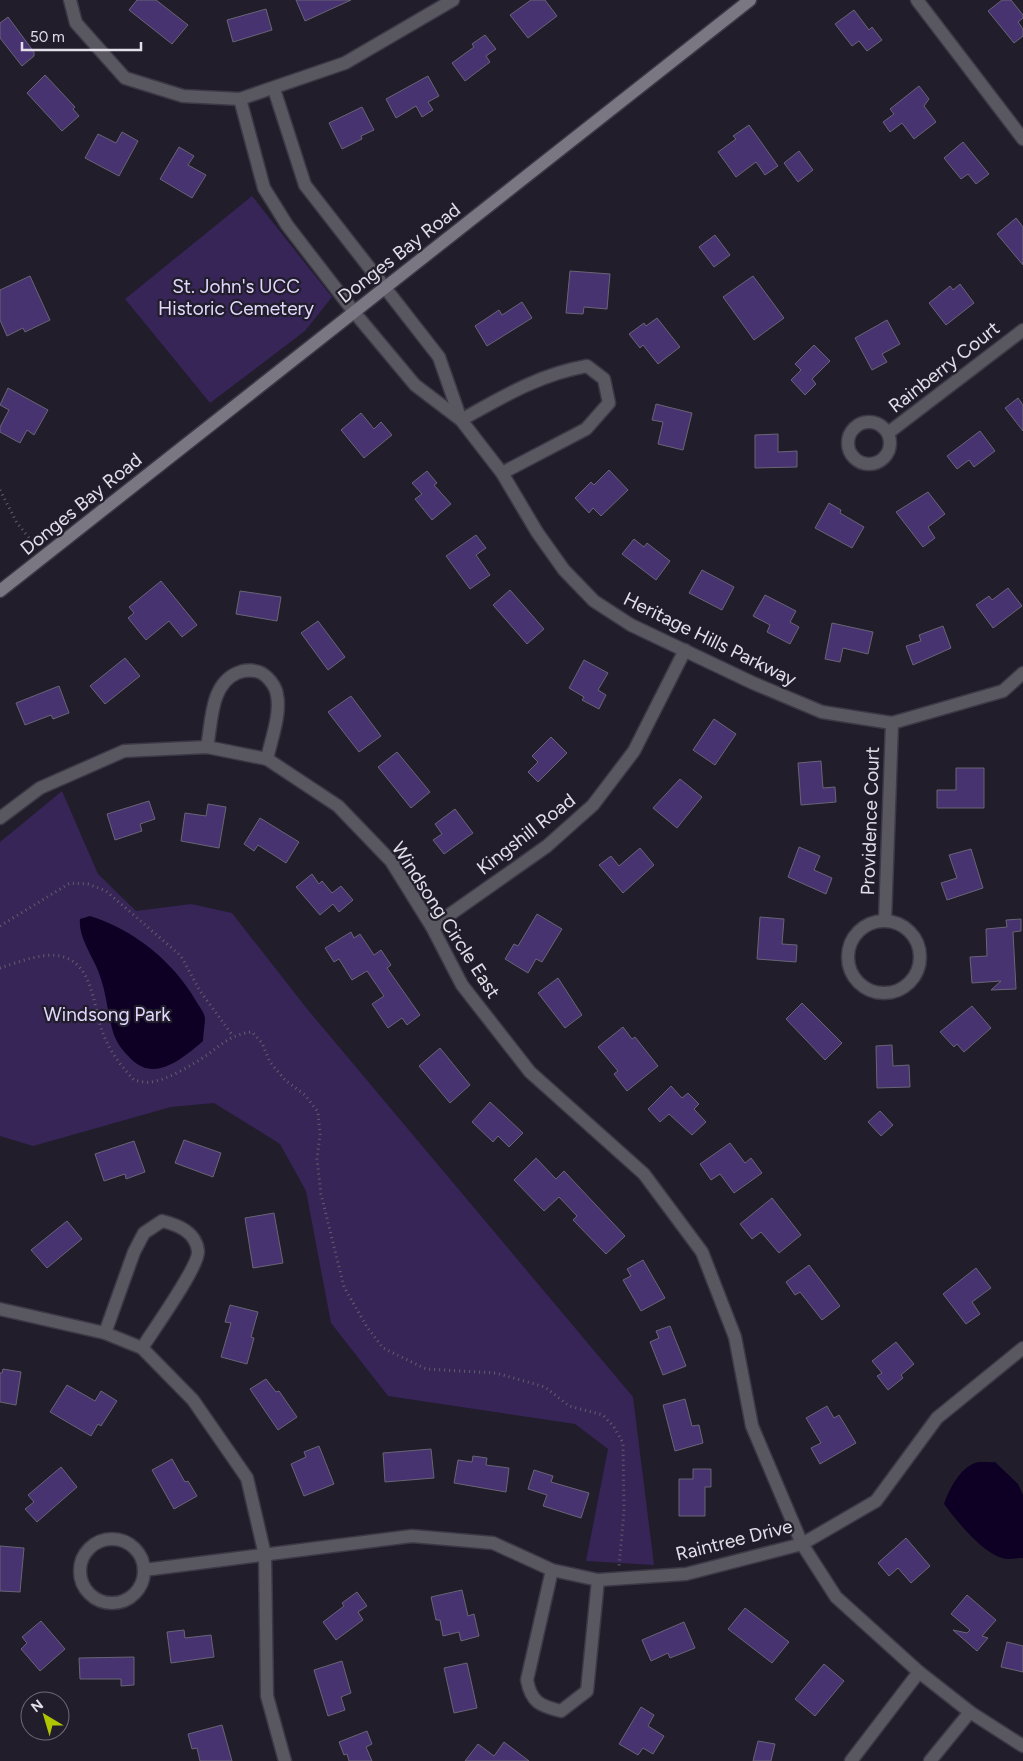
<svg xmlns="http://www.w3.org/2000/svg" width="1023" height="1761" viewBox="0 0 1023 1761" font-family="Figtree,sans-serif">
  <rect width="100%" height="100%" fill="#211d2b"/>
  <!-- green -->
  <g fill="#362556">
    <path d="M252,196L332,297L305,331L210,403L125,299Z"/>
    <path d="M62,791L98,874L136,911L191,904L232,913L308,1010L633,1397L654,1565L586,1561L608,1449L575,1424L388,1396L331,1323L306,1191L280,1144L214,1103L171,1107L33,1146L0,1136V842Z"/>
  </g>
  <!-- water -->
  <g fill="#0d0024">
    <path d="M90,916C134,930 173,961 196,1001C199,1006 204,1012 205,1018C205,1025 203,1034 203,1041C183,1058 155,1083 131,1059C124,1052 118,1045 114,1035C108,1017 107,997 101,979C96,960 78,939 80,919Z"/>
    <path d="M995,1462L1018,1484L1023,1495V1558C1018,1558 1012,1559 1007,1559C984,1556 957,1521 944,1504C949,1490 959,1469 975,1463C980,1461 989,1463 995,1462Z"/>
  </g>
  <!-- building -->
  <g fill="#483371" stroke="#696475">
    <path d="M137,0H156L188,25L172,44L129,10Z"/>
    <path d="M296,0H351L305,21Z"/>
    <path d="M531,0H545L557,16L528,38L510,15Z"/>
    <path d="M1002,0H1011L1023,15V18L1018,22L1023,29V36L1014,43L988,11Z"/>
    <path d="M266,9L272,30L233,42L227,20Z"/>
    <path d="M854,10L869,30L872,27L882,40L867,51L859,41L852,46L835,24Z"/>
    <path d="M8,17L34,52V56L22,66L0,38V23Z"/>
    <path d="M485,35L496,49L486,56L490,62L465,81L452,63L474,47L472,44Z"/>
    <path d="M45,75L75,107L73,109L79,116L62,131L27,93Z"/>
    <path d="M428,76L439,96L428,102L433,110L422,117L416,106L396,118L386,99Z"/>
    <path d="M919,86L929,99L924,106L936,122L914,139L902,123L890,132L883,122L894,114L890,109Z"/>
    <path d="M362,107L374,130L361,136L362,139L342,149L329,123Z"/>
    <path d="M749,125L778,166L765,175L756,162L736,177L718,152L736,139L733,136Z"/>
    <path d="M122,132L138,141L119,176L85,158L98,134L116,143Z"/>
    <path d="M963,142L989,174L976,184L968,174L961,179L944,158Z"/>
    <path d="M179,147L194,156L188,165L206,175L192,198L160,179Z"/>
    <path d="M799,151L813,170L798,182L784,163Z"/>
    <path d="M1016,218L1023,227V265L997,234Z"/>
    <path d="M715,235L730,255L714,267L699,247Z"/>
    <path d="M570,271L610,274L607,309L584,307L583,314L566,313Z"/>
    <path d="M30,276L50,320L25,332L23,328L7,336L0,320V290Z"/>
    <path d="M753,276L784,318L754,340L723,297Z"/>
    <path d="M960,284L974,303L946,325L929,303L950,286L953,290Z"/>
    <path d="M522,302L532,318L487,346L475,326L499,310L502,315Z"/>
    <path d="M657,318L680,347L658,364L643,345L640,348L629,334L644,323L646,326Z"/>
    <path d="M887,320L900,344L882,354L887,362L872,370L855,338Z"/>
    <path d="M814,345L830,361L812,379L816,384L805,395L791,380L801,370L795,364Z"/>
    <path d="M8,388L48,410L34,435L27,430L20,443L0,432V427L9,410L0,405Z"/>
    <path d="M1018,398L1023,405V431L1005,408Z"/>
    <path d="M656,404L692,413L683,450L658,444L663,422L652,420Z"/>
    <path d="M361,413L374,429L381,422L392,435L364,458L341,430Z"/>
    <path d="M980,431L995,451L974,467L969,460L957,469L947,456Z"/>
    <path d="M778,434V452L797,451V467L755,468V435Z"/>
    <path d="M609,470L628,490L601,516L593,508L589,513L575,498L591,482L594,485Z"/>
    <path d="M427,471L437,483L434,485L451,504L432,520L415,499L422,494L412,483Z"/>
    <path d="M928,492L945,514L928,527L935,538L923,547L896,512Z"/>
    <path d="M829,503L841,510L840,513L864,527L852,548L815,528Z"/>
    <path d="M476,535L486,548L476,555L490,575L470,589L446,556Z"/>
    <path d="M634,539L644,547L647,543L670,561L656,580L622,554Z"/>
    <path d="M702,570L734,587L722,610L689,593Z"/>
    <path d="M161,581L197,625L182,637L169,621L146,640L128,618L134,613L129,607Z"/>
    <path d="M1008,588L1022,606L993,628L976,605L989,596L992,600Z"/>
    <path d="M510,590L544,629L527,644L493,605Z"/>
    <path d="M240,591L281,597L277,621L236,614Z"/>
    <path d="M765,595L796,611L790,622L799,627L790,644L767,632L770,625L753,616Z"/>
    <path d="M318,621L345,657L328,670L301,633Z"/>
    <path d="M832,623L873,632L868,654L843,648L840,662L825,659Z"/>
    <path d="M943,626L951,648L913,665L906,646L921,641L919,635Z"/>
    <path d="M125,658L140,676L105,704L90,686Z"/>
    <path d="M584,660L608,673L598,690L606,695L599,709L582,700L584,697L569,688Z"/>
    <path d="M59,686L69,713L53,719L51,715L25,725L16,703Z"/>
    <path d="M351,696L381,736L359,752L328,712Z"/>
    <path d="M714,719L736,734L715,765L693,750Z"/>
    <path d="M551,737L567,753L538,782L528,772L538,762L532,756Z"/>
    <path d="M397,752L430,792L411,808L378,767Z"/>
    <path d="M821,761L823,788L835,787L836,802L801,805L798,763Z"/>
    <path d="M956,768H984V808H937V790H956Z"/>
    <path d="M680,779L702,797L677,828L653,808Z"/>
    <path d="M149,801L155,819L140,824L142,831L115,840L107,814Z"/>
    <path d="M208,804L226,807L219,848L181,841L185,813L206,816Z"/>
    <path d="M455,809L473,833L444,854L433,840L442,834L435,824Z"/>
    <path d="M260,818L299,842L286,863L258,845L254,851L244,844Z"/>
    <path d="M799,847L820,856L814,870L832,878L826,894L788,877Z"/>
    <path d="M640,848L654,865L623,893L599,865L611,856L619,866Z"/>
    <path d="M971,849L983,888L947,900L941,883L957,878L949,855Z"/>
    <path d="M312,874L319,884L322,881L332,893L341,886L353,900L339,912L333,904L320,915L296,887Z"/>
    <path d="M537,914L562,929L542,962L536,959L528,973L505,959L514,944L518,946Z"/>
    <path d="M760,917L784,919L782,944L797,945L796,962L757,959Z"/>
    <path d="M1021,919V931L1013,932L1016,989L991,990L1001,981L972,983L970,957L987,956L986,929L1007,927L1006,920Z"/>
    <path d="M351,932L354,938L360,934L374,955L381,950L391,965L387,968L420,1015L407,1025L402,1018L388,1028L372,1004L384,996L367,971L352,980L339,959L334,962L325,948Z"/>
    <path d="M558,978L582,1015L565,1028L538,993Z"/>
    <path d="M802,1003L842,1043L825,1060L786,1019Z"/>
    <path d="M972,1006L991,1028L964,1052L957,1044L954,1047L940,1032Z"/>
    <path d="M623,1027L632,1039L635,1037L658,1066L627,1091L614,1074L618,1071L598,1047Z"/>
    <path d="M892,1045L893,1066L909,1065L910,1087L877,1088L876,1046Z"/>
    <path d="M440,1048L470,1085L450,1103L419,1066Z"/>
    <path d="M671,1086L682,1098L688,1093L699,1104L694,1109L706,1122L692,1135L669,1114L660,1122L648,1109Z"/>
    <path d="M490,1102L523,1133L509,1147L498,1136L493,1142L472,1122Z"/>
    <path d="M880,1111L893,1125L881,1136L868,1122Z"/>
    <path d="M184,1140L221,1153L213,1177L175,1163Z"/>
    <path d="M134,1141L145,1172L126,1179L125,1174L104,1181L95,1154Z"/>
    <path d="M730,1143L745,1163L751,1158L762,1173L734,1193L720,1174L711,1180L700,1164Z"/>
    <path d="M536,1158L556,1179L564,1171L625,1236L606,1254L573,1220L577,1216L559,1197L544,1211L514,1180Z"/>
    <path d="M772,1198L801,1235L779,1253L761,1232L752,1239L740,1224Z"/>
    <path d="M274,1213L283,1263L253,1268L245,1218Z"/>
    <path d="M67,1221L82,1239L47,1268L31,1250Z"/>
    <path d="M643,1260L665,1298L641,1311L623,1280L631,1276L627,1269Z"/>
    <path d="M809,1265L840,1306L822,1320L800,1292L795,1295L786,1282Z"/>
    <path d="M976,1268L991,1288L972,1302L980,1314L966,1324L943,1294Z"/>
    <path d="M230,1305L258,1312L251,1337L254,1338L247,1364L221,1357L231,1323L225,1322Z"/>
    <path d="M670,1326L686,1366L663,1375L650,1342L659,1338L656,1331Z"/>
    <path d="M896,1342L914,1364L901,1375L903,1378L888,1390L877,1376L882,1373L872,1361Z"/>
    <path d="M3,1369L21,1372L16,1405L0,1402V1373H2Z"/>
    <path d="M266,1379L276,1392L279,1391L297,1417L278,1430L250,1389Z"/>
    <path d="M67,1385L95,1401L101,1391L117,1401L101,1426L98,1424L91,1436L50,1412Z"/>
    <path d="M685,1399L692,1426L699,1425L703,1443L675,1451L663,1405Z"/>
    <path d="M827,1406L834,1418L839,1415L856,1443L820,1464L811,1448L821,1443L806,1418Z"/>
    <path d="M319,1446L334,1484L304,1496L291,1464L306,1457L304,1452Z"/>
    <path d="M431,1449L434,1478L385,1482L383,1453Z"/>
    <path d="M473,1456L487,1458L486,1465L509,1468L506,1492L454,1483L458,1460L472,1462Z"/>
    <path d="M172,1459L185,1482L188,1481L197,1496L174,1509L152,1470Z"/>
    <path d="M61,1467L77,1487L37,1522L25,1509L34,1502L28,1495Z"/>
    <path d="M693,1469H711V1487H705V1516H679V1479H693Z"/>
    <path d="M534,1470L553,1476L551,1482L589,1493L581,1518L543,1506L547,1495L528,1489Z"/>
    <path d="M906,1538L930,1566L911,1583L898,1568L889,1576L878,1563Z"/>
    <path d="M0,1546L24,1548L20,1592L0,1591Z"/>
    <path d="M462,1590L468,1616L474,1614L479,1636L461,1641L459,1632L443,1636L440,1620H436L431,1597Z"/>
    <path d="M357,1592L367,1606L358,1612L363,1620L336,1640L323,1622L344,1606L342,1603Z"/>
    <path d="M967,1595L996,1620L982,1636L988,1638L977,1651L953,1630L967,1633L970,1630L951,1614Z"/>
    <path d="M745,1608L789,1642L772,1663L728,1629Z"/>
    <path d="M41,1621L65,1649L40,1671L21,1649L27,1643L22,1637Z"/>
    <path d="M684,1622L695,1648L670,1658L668,1653L651,1661L642,1640Z"/>
    <path d="M184,1630L185,1638L211,1635L214,1657L171,1663L167,1632Z"/>
    <path d="M1007,1642L1023,1646V1672L1001,1667Z"/>
    <path d="M134,1657V1685L121,1686V1679H80L79,1658Z"/>
    <path d="M342,1661L351,1693L341,1697L345,1710L328,1716L314,1670Z"/>
    <path d="M467,1663L477,1708L454,1713L444,1668Z"/>
    <path d="M824,1664L844,1681L815,1716L795,1699Z"/>
    <path d="M641,1707L654,1715L648,1726L664,1736L653,1754L643,1748L638,1755L619,1744Z"/>
    <path d="M222,1725L232,1761H200L197,1748L192,1749L188,1734Z"/>
    <path d="M367,1731L372,1744L366,1747L372,1761H349L347,1754L344,1755L339,1742Z"/>
    <path d="M758,1741L775,1744L771,1761H753Z"/>
    <path d="M504,1742L529,1761H465L478,1744L494,1756Z"/>
  </g>
  <g fill="none" stroke-linecap="round" stroke-linejoin="round">
    <defs>
      <g id="street">
        <path d="M70,0L76,23L125,78L183,96L240,99L345,63L453,0"/>
        <path d="M917,0L1023,139"/>
        <path d="M274,89L305,185L439,357L461,420"/>
        <path d="M240,99L264,188L287,225L354,312L415,385L461,420L502,473L537,532L564,570L594,601L631,625L753,683L822,712L892,723L1003,691L1023,673"/>
        <path d="M461,420C502,397 540,374 587,366L604,379L609,403L586,429L502,473"/>
        <circle cx="869" cy="443" r="21"/>
        <path d="M888,433L1023,330"/>
        <path d="M207,747C212,722 210,685 237,673C244,670 250,669 259,672C267,675 276,686 277,695C281,714 271,740 267,759"/>
        <path d="M0,818L40,788L124,751L207,747L267,759L338,806L391,861L432,927L462,985L530,1072L644,1174L702,1252L735,1337L752,1426L802,1544L836,1597L919,1672L970,1712L1023,1746"/>
        <path d="M885,920L892,723"/>
        <circle cx="884" cy="957" r="36"/>
        <path d="M432,927L547,846L593,805L634,751L685,650"/>
        <path d="M0,1309L105,1333L142,1348L193,1400L247,1478L265,1555L267,1696L285,1761"/>
        <path d="M105,1333L134,1252L144,1233L162,1221C178,1225 196,1232 198,1251C200,1265 152,1332 142,1348"/>
        <circle cx="112" cy="1571" r="32"/>
        <path d="M144,1570L412,1536L493,1543L552,1570L598,1580L686,1574L802,1544L876,1501L937,1418L1023,1348"/>
        <path d="M552,1570L527,1680C531,1702 540,1706 561,1711L587,1691L598,1580"/>
        <path d="M851,1761L919,1672"/>
        <path d="M930,1761L970,1712"/>
      </g>
      <path id="secondary" d="M0,591L750,0"/>
    </defs>
    <!-- street casing -->
    <use href="#street" stroke="#3c3846" stroke-width="15"/>
    <!-- secondary casing -->
    <use href="#secondary" stroke="#3c3846" stroke-width="15"/>
    <!-- path -->
    <g stroke="#635f6c" stroke-width="3" stroke-dasharray="1 4" stroke-linecap="butt">
      <path d="M0,490L17,523L34,544"/>
      <path d="M0,926L70,883L88,884L106,891L181,956L200,991L233,1036"/>
      <path d="M0,968C19,962 45,951 64,957C95,967 93,1011 104,1036C111,1053 122,1067 134,1080C139,1081 145,1083 150,1082C166,1081 194,1064 207,1055C222,1044 232,1034 252,1032L262,1043L270,1062L285,1080L305,1095L318,1112L320,1134L317,1159L321,1194L344,1287L367,1327L383,1348L426,1369L496,1373L545,1387L569,1406L603,1415L614,1427L623,1443L624,1511L619,1566"/>
    </g>
    <!-- street -->
    <use href="#street" stroke="#59575f" stroke-width="12"/>
    <!-- secondary -->
    <use href="#secondary" stroke="#7a7783" stroke-width="12"/>
  </g>
  <g text-anchor="middle" dominant-baseline="central" stroke-width="4.5" stroke-linejoin="round" paint-order="stroke">
    <!-- street labels -->
    <g font-size="19" fill="#e2dfe9" stroke="#211d2b">
      <text transform="translate(399 253) rotate(-38)">Donges Bay Road</text>
      <text transform="translate(944 367) rotate(-38)">Rainberry Court</text>
      <text transform="translate(81 504) rotate(-39)">Donges Bay Road</text>
      <text transform="translate(710 639) rotate(26)">Heritage Hills Parkway</text>
      <text transform="translate(870 821) rotate(-88)">Providence Court</text>
      <text transform="translate(526 834) rotate(-38)">Kingshill Road</text>
      <text transform="translate(446 920) rotate(57)">Windsong Circle East</text>
      <text transform="translate(734 1540) rotate(-14)">Raintree Drive</text>
    </g>
    <!-- park labels -->
    <g font-size="19" fill="#e2d8fe" stroke="#211d2b">
      <text x="236" y="286">St. John's UCC<tspan x="236" dy="22">Historic Cemetery</tspan></text>
      <text x="107" y="1014">Windsong Park</text>
    </g>
  </g>
  <!-- north arrow -->
  <g transform="translate(45 1716) rotate(322)"><circle r="24" fill="#211d2b" stroke="#6e6b77"/>
  <path d="M0-4L9 19L0 12L-9 19Z" fill="#b0c502"/>
  <text y="-8" font-size="14" font-weight="bold" text-anchor="middle" fill="#e2dfe9">N</text>
  </g>
  <!-- scale -->
  <path d="M22 42v8h119v-8" fill="none" stroke="#e2dfe9" stroke-width="2.5"/>
  <text x="30" y="42" font-size="15" fill="#e2dfe9" stroke="#211d2b" stroke-width="4" paint-order="stroke">50 m</text>
</svg>
